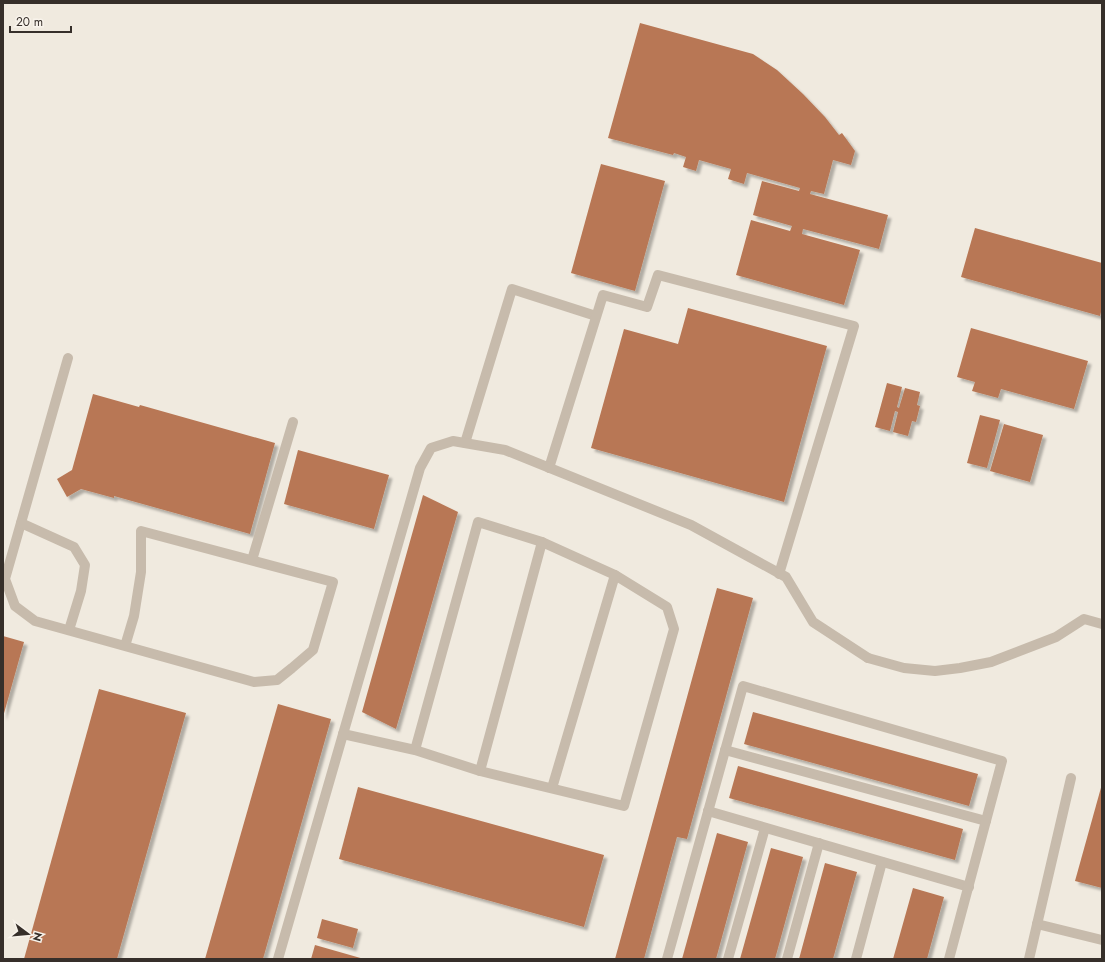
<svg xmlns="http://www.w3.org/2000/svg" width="1105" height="962" viewBox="0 0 1105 962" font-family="Jost,sans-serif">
  <defs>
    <filter id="shadow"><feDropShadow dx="3.5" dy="3.5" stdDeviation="1" flood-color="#0004"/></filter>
  </defs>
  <rect width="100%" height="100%" fill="#f0eadf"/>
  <!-- building -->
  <g fill="#b87754" filter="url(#shadow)">
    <path d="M640,23L753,54L777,70L803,94L825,117L839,135L842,133L855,151L851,165L833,160L824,194L811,191L810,194L888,215L879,249L803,229L802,234L860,250L844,305L736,275L751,220L790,231L792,226L753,215L762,181L799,191L800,188L747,173L744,184L728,179L731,169L699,160L696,171L683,167L686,157L674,153L673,155L608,138Z"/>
    <path d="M601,164L665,181L635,291L571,273Z"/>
    <path d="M975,228L1102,263V308L1100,316L961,277Z"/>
    <path d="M688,308L827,346L784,502L591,448L624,329L678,344Z"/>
    <path d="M971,328L1088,361L1074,409L1001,389L998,398L972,391L975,382L957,377Z"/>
    <path d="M887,383L902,387L897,407L899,408L905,388L920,392L917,405L920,406L916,422L912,421L908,436L893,432L898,412L895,411L890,431L875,427Z"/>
    <path d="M93,394L139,407L140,405L275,443L250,534L114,496V498L81,489L67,497L57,479L72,470Z"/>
    <path d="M980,415L1000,420L987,468L967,463Z"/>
    <path d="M1004,424L1043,435L1030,482L990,471Z"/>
    <path d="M298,450L389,475L374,529L284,504Z"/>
    <path d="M423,495L458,512L396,729L362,712Z"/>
    <path d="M717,588L753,598L687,839L677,837L644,959H615Z"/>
    <path d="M3,636L24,642L3,717Z"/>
    <path d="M99,689L186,713L117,959H24Z"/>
    <path d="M278,704L331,719L263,959H205Z"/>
    <path d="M753,712L978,774L969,806L744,744Z"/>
    <path d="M738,766L963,829L955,860L729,798Z"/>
    <path d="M1102,784V888L1075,881Z"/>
    <path d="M358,787L604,855L584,927L339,859Z"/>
    <path d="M717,833L748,842L716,959H682Z"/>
    <path d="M771,848L803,857L775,959H740Z"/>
    <path d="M825,863L857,872L833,959H799Z"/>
    <path d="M913,888L944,897L927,959H893Z"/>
    <path d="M322,919L358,929L353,948L317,938Z"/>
    <path d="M315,945L364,959H311Z"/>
  </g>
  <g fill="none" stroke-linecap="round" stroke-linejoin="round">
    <!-- service -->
    <g stroke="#c7bbac" stroke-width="10">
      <path d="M68,358L5,579L15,606L35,621L254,682L277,680L292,668L313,650L333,582L141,531V572L134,616L125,646"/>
      <path d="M465,443L512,289L596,316"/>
      <path d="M549,468L603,295L647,307L658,275L854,326L779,574"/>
      <path d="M21,523L74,547L85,565L81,591L69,630"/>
      <path d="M252,560L293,422"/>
      <path d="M343,734L415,750L480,771L624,806L674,629L667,607L615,575L542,542L478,522L415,750"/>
      <path d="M725,750L986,821"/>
      <path d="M480,771L542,542"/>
      <path d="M552,788L615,575"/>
      <path d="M708,811L969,887"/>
      <path d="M1037,924L1102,940"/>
      <path d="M278,959L420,468L431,448L453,441L505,450L691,525L786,577L813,622L868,658"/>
      <path d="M667,959L743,686L1002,761L949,959"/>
      <path d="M728,959L765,828"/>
      <path d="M787,959L819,843"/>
      <path d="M856,959L882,862"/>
      <path d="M1029,959L1071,778"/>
    </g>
    <!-- minor -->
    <g stroke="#c7bbac" stroke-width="10">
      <path d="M3,580L5,579"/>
      <path d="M868,658L904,668L935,671L960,668L991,662L1056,637L1084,619L1102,624"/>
    </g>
  </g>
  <!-- border -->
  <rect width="1105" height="962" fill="none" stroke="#362f2a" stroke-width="8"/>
  <!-- north arrow -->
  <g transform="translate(28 934) rotate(106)" stroke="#f8f3eb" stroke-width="3" paint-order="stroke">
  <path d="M0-3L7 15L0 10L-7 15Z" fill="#362f2a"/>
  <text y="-6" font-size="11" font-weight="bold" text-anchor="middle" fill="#362f2a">N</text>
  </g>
  <!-- scale -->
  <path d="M10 26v6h61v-6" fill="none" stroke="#362f2a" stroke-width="2"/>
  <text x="16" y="26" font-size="12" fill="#362f2a" stroke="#f8f3eb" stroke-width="3" paint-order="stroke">20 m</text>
</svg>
